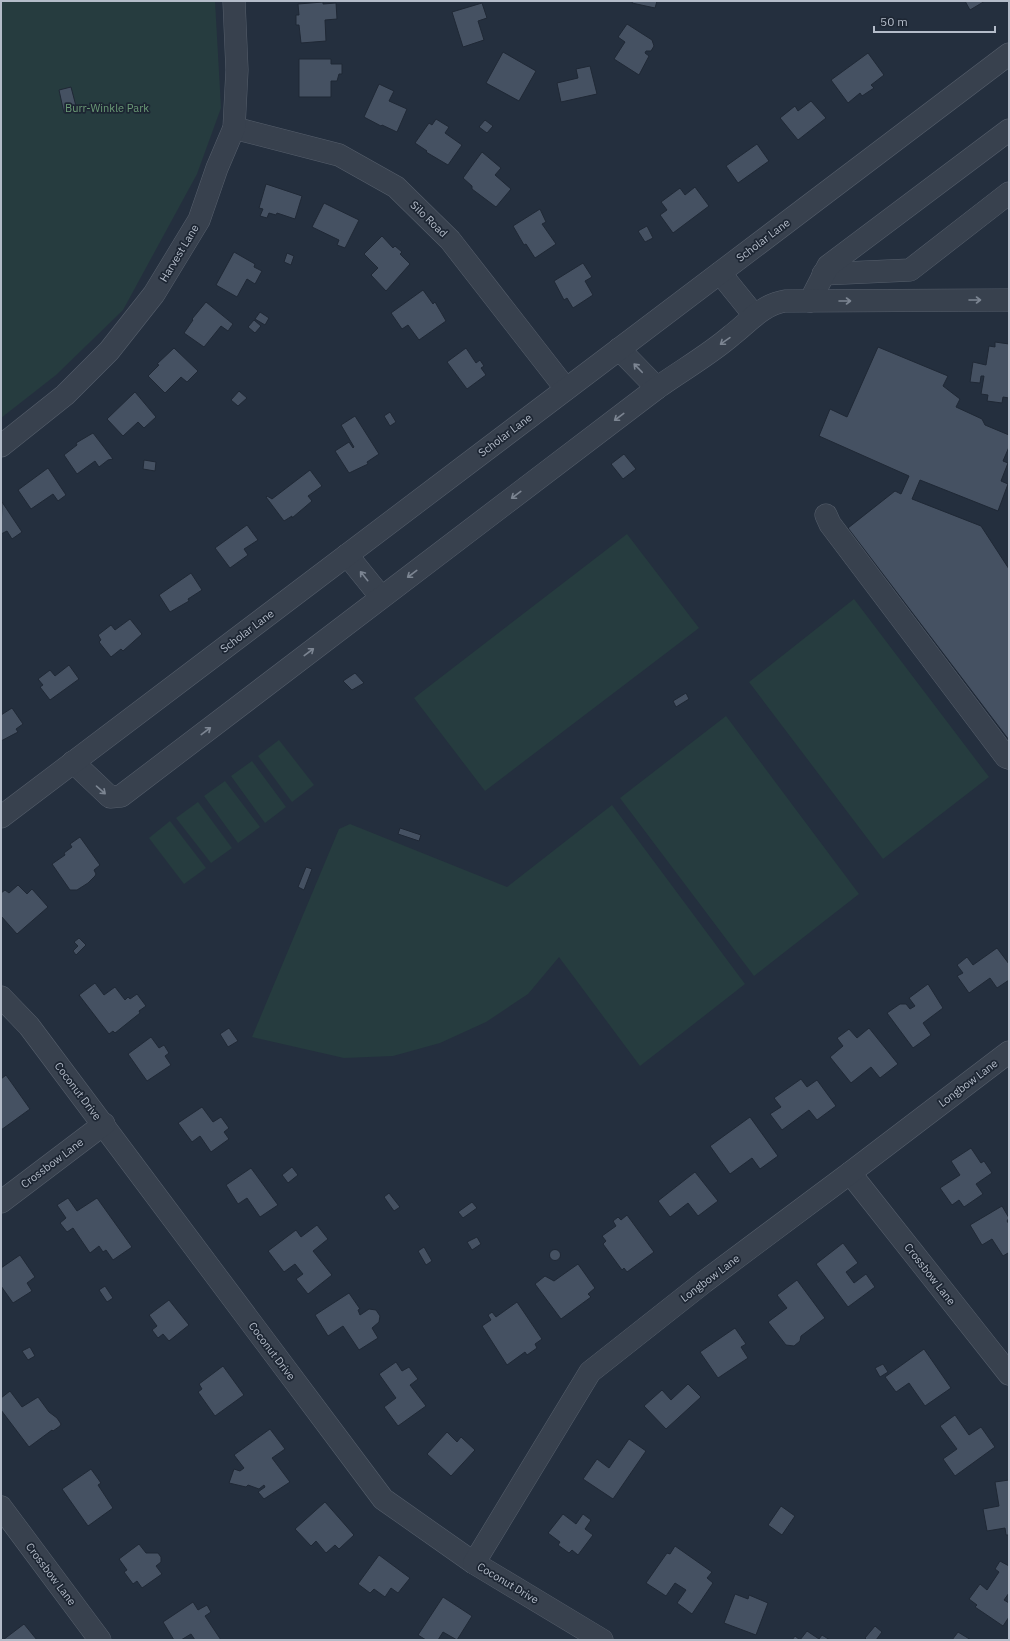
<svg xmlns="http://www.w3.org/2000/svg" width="1010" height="1641" viewBox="0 0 1010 1641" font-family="'IBM Plex Sans',sans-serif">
  <rect width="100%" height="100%" fill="#242f3e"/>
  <!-- green -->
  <g fill="#263c3f">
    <path d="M1,1H215L221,108L197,174L123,310L56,375L1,418Z"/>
    <path d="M627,534L699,628L485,791L414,698Z"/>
    <path d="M854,599L989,777L883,859L749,682Z"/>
    <path d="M726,716L859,894L754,976L620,798Z"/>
    <path d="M279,740L314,785L292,802L258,756Z"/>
    <path d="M252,761L286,807L265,823L231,776Z"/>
    <path d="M225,781L260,827L238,843L204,796Z"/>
    <path d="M198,802L232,848L211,863L176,818Z"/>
    <path d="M612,805L745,984L640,1066L559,957L528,994L486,1022L440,1043L393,1056L344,1058L252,1037L339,829L350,824L507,887Z"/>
    <path d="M170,821L206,868L184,884L149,838Z"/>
  </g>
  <!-- building -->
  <g fill="#455162" stroke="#1f2835">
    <path d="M633,1H657L655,8L632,3Z"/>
    <path d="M965,1H985L970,10Z"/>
    <path d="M323,2V4L336,3L337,19L325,20L326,41L301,43L299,25H296V15H299L298,4Z"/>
    <path d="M482,3L487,18L478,21L484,40L463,47L452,12Z"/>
    <path d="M627,24L652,40L654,46L651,51H646L645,53L649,56L639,75L614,59L625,42L618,37Z"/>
    <path d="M503,52L536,71L519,101L486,83Z"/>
    <path d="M868,53L884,75L871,85L874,88L862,96L860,93L848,103L831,80Z"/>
    <path d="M299,59H331V64H342V74H339L337,81H331V97H299Z"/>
    <path d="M590,66L597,94L561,102L557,83L578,78L576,69Z"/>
    <path d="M379,84L394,91L389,101L407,109L397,132L382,125L381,126L364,117Z"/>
    <path d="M71,87L77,110L64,113L59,90Z"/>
    <path d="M811,101L826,118L798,140L780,118L795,106L798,111Z"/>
    <path d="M436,119L449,127L445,133L462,145L448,165L426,152L427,151L415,143L429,123L432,125Z"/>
    <path d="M485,120L493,126L487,133L479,127Z"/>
    <path d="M757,144L769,161L738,183L726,166Z"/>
    <path d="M482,152L501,168L495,175L511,189L496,207L472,189V186L463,178Z"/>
    <path d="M266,184L302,196L295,219L277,213L276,215L269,213L267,218L260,216L263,209L259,208Z"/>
    <path d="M695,187L709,206L673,233L660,215L667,210L661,202L680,188L685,195Z"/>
    <path d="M324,203L359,220L345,248L337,245L339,240L312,227Z"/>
    <path d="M540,209L546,222L542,224L556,244L535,258L526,244L524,245L513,226Z"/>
    <path d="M647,226L653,238L645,242L638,231Z"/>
    <path d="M382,236L393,248L395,246L402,252L400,254L410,264L386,291L371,275L378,268L364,254Z"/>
    <path d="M234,252L255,264L254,267L262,271L255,284L247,279L237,297L216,285Z"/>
    <path d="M287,253L294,256L291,265L284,262Z"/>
    <path d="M583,263L592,277L585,281L593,295L573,308L567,298L564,300L554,281Z"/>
    <path d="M423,290L433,304L435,302L446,321L419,340L408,325L402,329L391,313Z"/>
    <path d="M206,302L233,324L228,331L221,326L204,347L184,333L193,320L192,319Z"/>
    <path d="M260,312L269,318L265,325L255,319Z"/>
    <path d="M254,320L261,326L255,333L248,327Z"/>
    <path d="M995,342L1009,344V398L1003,397L1002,403L987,401L988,395L981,394L984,376H981L980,383L970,382L973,362L986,365L989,346L995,347Z"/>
    <path d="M878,347L948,376L943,386L960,399L956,407L982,419L985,425L1009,435V447L1003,461L1008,463L1001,481L1008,484L998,511L920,480L912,499L981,526L1009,569V740L848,528L895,491L901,494L909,476L819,436L830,409L847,417Z"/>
    <path d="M174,348L198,371L187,382L181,377L165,393L148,376L159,365L157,364Z"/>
    <path d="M466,348L476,363L480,360L484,366L481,368L486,375L467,389L447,362Z"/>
    <path d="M239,391L247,398L238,406L231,400Z"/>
    <path d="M135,392L156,417L144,428L138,422L123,436L107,419Z"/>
    <path d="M390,412L396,422L390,426L384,416Z"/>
    <path d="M355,416L379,454L367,462L368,464L349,473L335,451L349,442L353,448L354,447L341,425Z"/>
    <path d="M93,433L113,459L108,460L99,467L95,461L77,474L64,455L77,445L76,443Z"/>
    <path d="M624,454L636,469L623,479L611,464Z"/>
    <path d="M144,460L156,462L155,471L143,469Z"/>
    <path d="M48,468L66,495L58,501L53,494L31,509L18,490Z"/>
    <path d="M310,470L322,486L308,496L312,501L292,518V516L284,521L266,497L267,496L272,499Z"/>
    <path d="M2,502L22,532L12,539L7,531L1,534Z"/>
    <path d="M247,525L258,540L244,549L248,555L230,568L215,548Z"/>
    <path d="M191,573L202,590L188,599L189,601L170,612L159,595Z"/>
    <path d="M130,619L142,634L123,651L121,649L111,657L99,642L101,640L98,635L111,625L115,630Z"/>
    <path d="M69,665L79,679L50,700L40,687L43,685L38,679L50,670L55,676Z"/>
    <path d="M355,673L364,683L352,690L343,681Z"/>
    <path d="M686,693L689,699L676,707L673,701Z"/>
    <path d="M12,708L23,724L16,729L18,732L1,741V715Z"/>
    <path d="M400,828L421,835L419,841L398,834Z"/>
    <path d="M80,837L100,865L94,870L96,874L95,876L88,883L77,890H70L52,864L65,855L64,853L72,847L70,844Z"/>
    <path d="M306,867L312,869L304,890L298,887Z"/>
    <path d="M18,885L27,894L32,889L48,907L17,934L1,916V893L5,890L9,893Z"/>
    <path d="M79,938L86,945L76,955L73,951L78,946L74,942Z"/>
    <path d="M997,948L1009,964V980L997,988L990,978L969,993L957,976L963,973L957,965L967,957L973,965Z"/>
    <path d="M95,983L104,995L115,987L125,1000L128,997L130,999L137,994L146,1006L139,1011L140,1013L115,1033L113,1031L109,1034L79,995Z"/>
    <path d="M928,984L943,1008L923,1023L931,1035L913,1048L887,1013L900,1004H906L910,1009L915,1006L909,998Z"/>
    <path d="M229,1028L238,1041L228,1047L220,1034Z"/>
    <path d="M869,1028L898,1064L880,1078L871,1067L851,1083L830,1057L843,1046L837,1038L849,1029L857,1038Z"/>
    <path d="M151,1037L159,1048L164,1045L169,1053L165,1056L171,1065L147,1081L128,1054Z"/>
    <path d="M6,1075L30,1109L1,1130V1079Z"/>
    <path d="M801,1079L807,1087L817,1080L836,1106L817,1120L809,1110L782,1130L770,1114L781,1107L774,1098Z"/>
    <path d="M202,1107L213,1122L221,1117L229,1128L224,1132L229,1139L211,1152L200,1136L192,1142L178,1123Z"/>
    <path d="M750,1117L778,1156L760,1169L752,1158L730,1174L710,1146Z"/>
    <path d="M971,1148L981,1163L984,1161L992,1173L976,1184L983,1194L964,1207L959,1200L952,1205L940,1188L960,1175L951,1161Z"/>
    <path d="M292,1167L298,1175L288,1183L282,1175Z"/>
    <path d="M251,1168L278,1205L260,1217L247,1198L238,1204L226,1185Z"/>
    <path d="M695,1172L718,1201L698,1216L688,1203L670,1217L658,1201Z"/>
    <path d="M389,1193L400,1207L394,1211L384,1197Z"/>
    <path d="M68,1198L77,1211L97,1198L132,1247L113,1260L106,1250L103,1252L99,1246L90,1253L73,1228L67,1232L60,1223L66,1218L57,1205Z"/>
    <path d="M472,1202L477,1208L463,1218L458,1212Z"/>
    <path d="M1002,1206L1009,1218L1007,1221L1009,1224V1256L1008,1253L1003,1256L992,1239L982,1245L970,1225Z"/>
    <path d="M627,1215L654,1252L627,1272L624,1268L622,1270L603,1244L606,1241L602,1236L616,1226L613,1221L618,1217L621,1220Z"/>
    <path d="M317,1225L328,1239L313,1251L332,1275L308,1294L296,1279L303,1274L295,1264L284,1272L268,1251L296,1230L301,1237Z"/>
    <path d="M477,1237L481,1244L472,1250L467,1242Z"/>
    <path d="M843,1243L858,1263L846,1272L854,1283L866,1274L875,1287L848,1307L816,1264Z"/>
    <path d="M424,1247L432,1261L426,1265L418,1251Z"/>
    <circle cx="555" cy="1255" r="5.5"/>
    <path d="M20,1255L35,1277L27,1283L32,1291L13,1303L1,1286V1268Z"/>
    <path d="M578,1264L595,1288L588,1294L591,1297L561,1319L535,1284L545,1276L554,1281Z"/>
    <path d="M797,1280L825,1318L801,1336L800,1341L794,1346L786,1345L768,1322L787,1308L777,1295Z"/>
    <path d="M105,1286L113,1298L107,1302L99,1290Z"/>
    <path d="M349,1293L360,1309L358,1310L360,1315L369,1309L376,1310L380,1316L379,1322L372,1328L378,1338L359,1350L343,1326L328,1336L315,1315Z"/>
    <path d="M169,1300L189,1325L169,1341L163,1334L158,1338L152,1330L157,1326L149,1315Z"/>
    <path d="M517,1302L542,1339L535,1344L537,1348L527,1355L525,1352L507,1365L482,1326L491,1320L488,1315L492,1312L496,1317Z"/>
    <path d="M735,1328L746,1344L741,1347L748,1358L718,1378L700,1352Z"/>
    <path d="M30,1347L35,1356L28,1360L22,1351Z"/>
    <path d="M924,1349L951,1388L925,1406L909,1383L896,1392L885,1377Z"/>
    <path d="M396,1362L402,1371L409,1367L418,1379L410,1385L426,1406L398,1426L384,1407L396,1398L379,1374Z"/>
    <path d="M883,1364L888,1372L880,1377L875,1368Z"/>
    <path d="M223,1366L244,1395L215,1416L198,1392L202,1389L199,1384Z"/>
    <path d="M688,1384L701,1397L666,1429L644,1406L662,1390L671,1400Z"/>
    <path d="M10,1391L22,1407L38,1397L49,1412L57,1418L61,1424L60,1426L53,1431L52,1430L29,1447L1,1410V1398Z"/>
    <path d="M955,1415L969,1435L981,1427L995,1447L955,1476L943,1459L957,1449L940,1426Z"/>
    <path d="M270,1429L285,1449L272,1458L290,1482L264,1499L258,1492L265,1487L264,1485L259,1489L248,1485L246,1487L229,1483L234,1469L240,1471L244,1468L234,1455Z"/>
    <path d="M447,1432L457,1442L461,1437L475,1450L451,1476L427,1454Z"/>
    <path d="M629,1439L646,1451L613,1499L583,1479L597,1459L609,1468Z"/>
    <path d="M91,1469L101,1483L98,1485L113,1508L88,1526L62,1489Z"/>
    <path d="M1009,1480V1535H1006L1005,1528L987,1531L983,1509L999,1506L995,1482Z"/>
    <path d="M325,1502L354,1535L339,1549L335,1545L326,1553L316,1541L311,1546L295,1529Z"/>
    <path d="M781,1506L795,1516L782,1535L768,1525Z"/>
    <path d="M563,1514L576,1524L583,1514L591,1520L585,1529L593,1535L578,1555L572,1550L569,1553L558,1545L560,1542L548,1533Z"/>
    <path d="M139,1544L146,1553H158L161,1557V1562L156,1566L162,1574L142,1588L137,1581L133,1584L124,1572L127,1570L119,1559Z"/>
    <path d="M675,1546L712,1572L707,1578L713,1583L692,1614L677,1603L686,1590L675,1583L666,1596L646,1583L667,1553L670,1554Z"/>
    <path d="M379,1555L410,1578L398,1593L391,1588L385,1597L374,1589L370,1593L358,1584Z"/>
    <path d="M1000,1561L1009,1566V1593L1004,1600L1009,1603V1617L1003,1626L975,1607L977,1605L969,1599L980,1584L987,1590L999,1572L995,1569Z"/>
    <path d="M735,1594L748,1599L749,1595L768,1603L756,1635L724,1623Z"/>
    <path d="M443,1597L472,1616L457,1640L443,1632L438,1640H426L418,1635Z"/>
    <path d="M193,1602L198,1610L207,1605L211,1612L205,1616L221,1640H195L191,1634L181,1640H174L163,1622Z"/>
    <path d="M24,1624L37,1640H3Z"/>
    <path d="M875,1626L882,1632L876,1640H867L865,1638Z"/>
    <path d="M807,1631L819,1639L822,1635L830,1640H792L795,1636L800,1640Z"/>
    <path d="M958,1632L971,1640H952Z"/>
  </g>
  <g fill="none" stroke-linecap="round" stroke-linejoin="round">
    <defs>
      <g id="minor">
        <path d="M234,128L339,155L396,187L450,240L566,389"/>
        <path d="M720,273L754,315"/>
        <path d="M823,274L910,270L1009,193"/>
        <path d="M810,301L828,266L1009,130"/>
        <path d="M619,349L657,388"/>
        <path d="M1,446L65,395L109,351L154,294L199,220L217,168L234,128L237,70L234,1"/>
        <path d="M826,515L830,524L1006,757L1009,758"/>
        <path d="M347,555L381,597"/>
        <path d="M73,762L110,797L121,796L657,388C682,370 709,355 732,335C750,321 762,305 785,301L1009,300"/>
        <path d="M1,817L1009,54"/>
        <path d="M1,997L29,1026L383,1499L474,1563L602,1640"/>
        <path d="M850,1173L1009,1374"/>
        <path d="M1,1202L104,1124"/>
        <path d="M1,1507L100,1640"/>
        <path d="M474,1563L590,1372L704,1282L850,1173L1009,1052"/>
      </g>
    </defs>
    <!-- minor casing -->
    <use href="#minor" stroke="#565f6c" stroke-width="23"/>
    <!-- minor -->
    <use href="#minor" stroke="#38414e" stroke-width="22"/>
  </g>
  <!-- one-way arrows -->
  <defs><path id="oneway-shaft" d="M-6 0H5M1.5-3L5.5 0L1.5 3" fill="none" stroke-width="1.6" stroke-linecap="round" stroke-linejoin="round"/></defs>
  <g stroke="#7c8592">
    <use href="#oneway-shaft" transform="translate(975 300)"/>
    <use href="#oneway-shaft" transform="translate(845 301)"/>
    <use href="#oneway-shaft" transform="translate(725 341) rotate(145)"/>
    <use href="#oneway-shaft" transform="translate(638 368) rotate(-134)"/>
    <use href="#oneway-shaft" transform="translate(619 417) rotate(143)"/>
    <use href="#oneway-shaft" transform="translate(516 495) rotate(143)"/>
    <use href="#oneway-shaft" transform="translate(412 574) rotate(143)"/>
    <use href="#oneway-shaft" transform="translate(364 576) rotate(-129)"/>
    <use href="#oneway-shaft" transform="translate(309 652) rotate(-37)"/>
    <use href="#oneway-shaft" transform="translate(206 731) rotate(-37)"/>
    <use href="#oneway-shaft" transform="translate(101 790) rotate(41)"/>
  </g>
  <g text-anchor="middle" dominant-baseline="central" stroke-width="3.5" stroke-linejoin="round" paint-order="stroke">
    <!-- park labels -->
    <g font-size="11" fill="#6b9a76" stroke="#1d2633">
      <text x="107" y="108">Burr-Winkle Park</text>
    </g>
    <!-- street labels -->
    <g font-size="11" fill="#b4bcc9" stroke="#1d2633">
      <text transform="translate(429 219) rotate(44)">Silo Road</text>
      <text transform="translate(763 240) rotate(-37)">Scholar Lane</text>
      <text transform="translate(179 253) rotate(-59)">Harvest Lane</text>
      <text transform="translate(505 435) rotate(-37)">Scholar Lane</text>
      <text transform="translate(247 631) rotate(-37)">Scholar Lane</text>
      <text transform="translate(968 1083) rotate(-37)">Longbow Lane</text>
      <text transform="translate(78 1091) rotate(53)">Coconut Drive</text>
      <text transform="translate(52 1163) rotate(-37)">Crossbow Lane</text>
      <text transform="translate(930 1274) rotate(52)">Crossbow Lane</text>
      <text transform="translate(710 1278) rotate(-37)">Longbow Lane</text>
      <text transform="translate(272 1351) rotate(53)">Coconut Drive</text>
      <text transform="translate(51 1574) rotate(53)">Crossbow Lane</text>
      <text transform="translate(508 1583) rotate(31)">Coconut Drive</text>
    </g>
  </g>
  <!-- border -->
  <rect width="1010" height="1641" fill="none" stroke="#b4bcc9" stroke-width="4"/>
  <!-- scale -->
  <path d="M874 26v6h121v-6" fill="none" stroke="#b4bcc9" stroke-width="2"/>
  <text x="880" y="26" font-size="12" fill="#b4bcc9" stroke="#1d2633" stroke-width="3" paint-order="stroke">50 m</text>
</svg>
